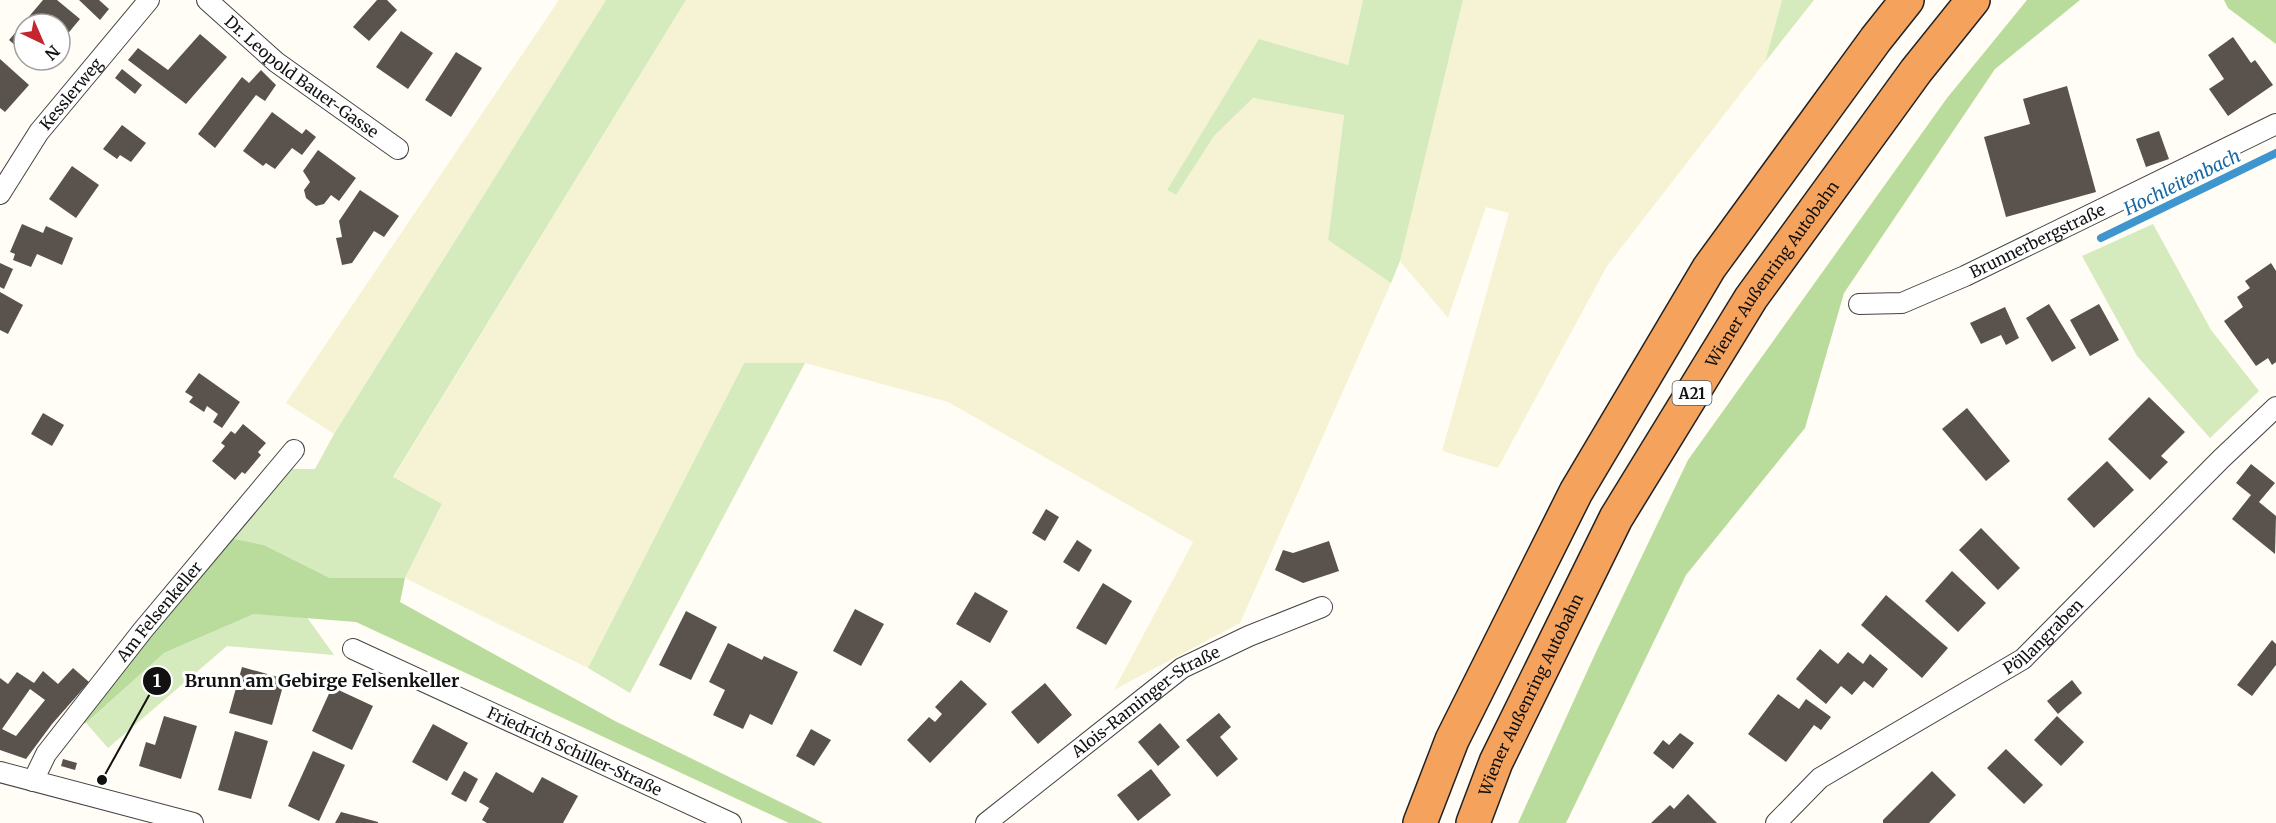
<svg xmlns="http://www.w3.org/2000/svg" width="2276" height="823" viewBox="0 0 2276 823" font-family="Merriweather,serif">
  <rect width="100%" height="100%" fill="#fffdf5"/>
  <!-- farmland -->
  <g fill="#f6f3d4">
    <path d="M559,0H606L334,434L286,403Z"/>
    <path d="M686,0H1363L1348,65L1259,40L1167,190L1176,195L1214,136L1253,98L1344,115L1328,240L1391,283L1240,623L1114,690L1193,542L948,402L805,363H744L588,668L405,578L442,505L393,478Z"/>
    <path d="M1463,0H1782L1765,62L1607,266L1498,468L1442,451L1509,213L1486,207L1448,318L1400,261Z"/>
  </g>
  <!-- green -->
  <g fill="#d5ebbd">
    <path d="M606,0H686L393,477L442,504L405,578H330L264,545L230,538L292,469H315L334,434Z"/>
    <path d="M1363,0H1463L1400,261L1391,283L1328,240L1344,115L1253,98L1214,136L1176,195L1167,190L1259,39L1348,65Z"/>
    <path d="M1782,0H1814L1765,62Z"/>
    <path d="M2153,224L2211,330L2259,391L2210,438L2137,356L2082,256Z"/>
    <path d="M744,363H805L630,693L588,668Z"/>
    <path d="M254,614L306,616L334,655L227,646L108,748L86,723L164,653Z"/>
  </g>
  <!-- forest -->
  <g fill="#b9dc9c">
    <path d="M2027,0H2080L1995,69L1844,293L1805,428L1686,575L1566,823H1518L1596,652L1688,460L1947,98Z"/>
    <path d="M2224,0H2276V44L2228,8Z"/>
    <path d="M230,538L264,545L330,578H405L400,602L615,721L823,823H789L356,622L254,614L164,653L86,723L76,725Z"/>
  </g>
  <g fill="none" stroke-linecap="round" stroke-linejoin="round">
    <!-- stream -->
    <path stroke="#3f96cf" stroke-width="8" d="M2101,238L2276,153"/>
  </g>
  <!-- building -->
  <g fill="#5a524d" fill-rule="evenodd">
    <path d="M43,0H57L80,19L60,43V24H24V53L9,40Z"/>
    <path d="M79,0H99L109,9L100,20Z"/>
    <path d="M377,0H387L397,10L369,41L353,27Z"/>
    <path d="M401,31L433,53L408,89L376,67Z"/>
    <path d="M200,34L227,57L186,104L128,60L138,48L168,70Z"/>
    <path d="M2233,37L2251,63L2255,60L2273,85L2228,116L2209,89L2224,79L2208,55Z"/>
    <path d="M456,52L482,68L451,117L425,100Z"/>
    <path d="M0,59L29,85L5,112L0,108Z"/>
    <path d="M122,69L142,85L135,94L115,78Z"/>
    <path d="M261,70L276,85L265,101L256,95L215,148L198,134L242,77L249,83Z"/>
    <path d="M2067,86L2096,192L2006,217L1984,137L2030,124L2023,99Z"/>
    <path d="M272,112L302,134L306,129L316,137L302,155L292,148L275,169L266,163L263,166L243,151Z"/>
    <path d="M122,125L146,143L131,162L120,155L117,159L103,149Z"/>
    <path d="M2159,131L2169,159L2146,167L2136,139Z"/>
    <path d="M318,150L356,178L339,201L331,195L324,204L316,206L306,198L304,190L310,182L303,171Z"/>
    <path d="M72,166L99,185L76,218L49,199Z"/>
    <path d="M360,190L399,216L384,237L374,231L352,263L342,265L336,238L342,237L339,221Z"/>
    <path d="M22,224L43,233L46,226L73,238L62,265L37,254L31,267L13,260L15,254L10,252Z"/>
    <path d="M0,263L13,269L4,289L0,287Z"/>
    <path d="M2271,263L2276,271V362L2272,365L2268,358L2256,366L2224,321L2243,307L2237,297L2250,288L2245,281Z"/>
    <path d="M0,292L23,305L8,334L0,330Z"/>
    <path d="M2049,304L2076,348L2052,362L2026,318Z"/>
    <path d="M2099,304L2119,340L2090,356L2070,320Z"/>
    <path d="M2005,307L2019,338L2006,345L2001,335L1981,344L1970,323Z"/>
    <path d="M199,373L240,402L222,428L213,422L218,414L207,406L204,412L189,402L193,397L185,392Z"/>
    <path d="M2149,397L2185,432L2161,456L2168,462L2150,480L2108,439Z"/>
    <path d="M1967,408L2010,461L1986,481L1942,429Z"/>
    <path d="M43,413L64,425L52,446L31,434Z"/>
    <path d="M243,424L266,443L258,452L261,455L245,474L242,472L235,480L212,461L225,446L221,443L231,431L235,434Z"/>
    <path d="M2107,461L2134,490L2094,528L2067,499Z"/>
    <path d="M2251,464L2275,483L2259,502L2276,516L2275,554L2232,519L2251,495L2236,483Z"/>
    <path d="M1046,509L1059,517L1045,541L1032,533Z"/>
    <path d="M1981,528L2020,568L1998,590L1959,550Z"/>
    <path d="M1077,540L1092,550L1079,572L1063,562Z"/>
    <path d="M1329,541L1339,571L1303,583L1275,570L1283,550L1293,553Z"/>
    <path d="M1952,571L1986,603L1958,632L1925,601Z"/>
    <path d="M1103,583L1132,601L1106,645L1076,628Z"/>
    <path d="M975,592L1008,611L990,643L956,624Z"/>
    <path d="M1886,595L1948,648L1922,678L1861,625Z"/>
    <path d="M855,609L884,624L861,666L833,651Z"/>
    <path d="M686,611L717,627L691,680L659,665Z"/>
    <path d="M2272,640L2276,644V665L2252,696L2237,685Z"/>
    <path d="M728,643L762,660L764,656L798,672L772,725L750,714L743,729L713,715L725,690L709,682Z"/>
    <path d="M1820,649L1838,664L1848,652L1863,664L1870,654L1888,669L1873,688L1864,681L1852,695L1841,686L1826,704L1796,679Z"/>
    <path d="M242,667L285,679L272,725L229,713Z"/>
    <path d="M73,668L89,682L52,724L26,759L0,750V678L8,684L17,672L34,683L43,671L58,684ZM30,689L45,700L16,736L2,729Z"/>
    <path d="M961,680L987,704L930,763L907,740L929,717L935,722L942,714L935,707Z"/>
    <path d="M2072,680L2082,693L2058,714L2047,701Z"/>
    <path d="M1045,683L1072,715L1038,744L1011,712Z"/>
    <path d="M332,687L373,706L352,750L312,731Z"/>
    <path d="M1778,694L1799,709L1806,699L1831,717L1821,730L1814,725L1786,762L1748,734Z"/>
    <path d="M1219,713L1231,727L1220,737L1238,759L1217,777L1186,740Z"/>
    <path d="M164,716L197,726L181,779L139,766L146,742L155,745Z"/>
    <path d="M2057,716L2084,742L2061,766L2034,740Z"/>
    <path d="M1160,723L1180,747L1158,766L1138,742Z"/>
    <path d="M433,724L468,743L447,781L412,762Z"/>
    <path d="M811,729L831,740L814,766L796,756Z"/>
    <path d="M235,731L268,741L251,799L218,790Z"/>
    <path d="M1680,733L1694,743L1673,769L1653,753L1663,740L1669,745Z"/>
    <path d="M2006,749L2043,785L2024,804L1987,768Z"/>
    <path d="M313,751L345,765L319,821L288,806Z"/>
    <path d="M63,759L77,763L75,770L61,766Z"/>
    <path d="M1151,769L1171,795L1138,821L1117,795Z"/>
    <path d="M464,771L478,779L466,802L451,794Z"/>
    <path d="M1932,771L1956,795L1929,823H1883V820Z"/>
    <path d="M496,772L533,793L542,777L578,796L563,823H487L482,820L489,808L479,802Z"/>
    <path d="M1688,794L1717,823H1651L1670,805L1674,809Z"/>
    <path d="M341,812L378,822V823H335Z"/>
  </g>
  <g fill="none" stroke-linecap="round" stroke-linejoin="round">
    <defs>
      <g id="minor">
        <path id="s1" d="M207,0L276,62L398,149"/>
        <path id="s2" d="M0,194L39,132L149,0"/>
        <path id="s3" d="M1859,304L1902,303L1965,276L2276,124"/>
        <path id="s4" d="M353,649L731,823"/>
        <path d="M0,772L193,823"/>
        <path id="s5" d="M33,781L46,754L143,630L294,450"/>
        <path id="s6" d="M986,823L1182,668L1249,636L1322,607"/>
        <path id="s7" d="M1776,823L1820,778L2023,659L2221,459L2276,407"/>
      </g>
      <g id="motorway">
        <path d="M1420,823L1452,740L1576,492L1709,268L1876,39L1907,0"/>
        <path id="s8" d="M1473,823L1496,762L1616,518L1751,298L1916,71L1973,0"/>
      </g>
    </defs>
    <!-- minor casing -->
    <use href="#minor" stroke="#444" stroke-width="22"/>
    <!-- motorway casing -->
    <use href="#motorway" stroke="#222" stroke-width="36"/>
    <!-- minor -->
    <use href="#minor" stroke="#fff" stroke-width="20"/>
    <!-- motorway -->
    <use href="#motorway" stroke="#f5a25d" stroke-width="33"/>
  </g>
  <g text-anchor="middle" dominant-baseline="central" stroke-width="6" stroke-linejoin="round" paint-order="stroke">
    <!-- shield labels -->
    <rect fill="#fff" stroke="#585858" stroke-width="1.5" x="1672.5" y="381" width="39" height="24" rx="4.5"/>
    <g font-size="15" font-weight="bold" fill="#111">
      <text x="1692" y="393">A21</text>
    </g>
    <!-- street labels -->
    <g font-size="16" fill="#111" stroke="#fff">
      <text stroke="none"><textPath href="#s1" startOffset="122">Dr. Leopold Bauer-Gasse</textPath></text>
      <text stroke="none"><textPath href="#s2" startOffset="123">Kesslerweg</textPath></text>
      <text stroke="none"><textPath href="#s3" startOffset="192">Brunnerbergstraße</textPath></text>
      <text stroke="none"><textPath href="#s8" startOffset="627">Wiener Außenring Autobahn</textPath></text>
      <text stroke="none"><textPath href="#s5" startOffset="212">Am Felsenkeller</textPath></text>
      <text stroke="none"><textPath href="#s7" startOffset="328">Pöllangraben</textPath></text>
      <text stroke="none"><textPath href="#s8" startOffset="141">Wiener Außenring Autobahn</textPath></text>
      <text stroke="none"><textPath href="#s6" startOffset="201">Alois-Raminger-Straße</textPath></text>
      <text stroke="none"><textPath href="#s4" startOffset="244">Friedrich Schiller-Straße</textPath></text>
    </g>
    <!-- water labels -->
    <g font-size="18" font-style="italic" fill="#1768a6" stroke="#fff">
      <text transform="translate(2182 182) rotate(-26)">Hochleitenbach</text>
    </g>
  </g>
  <!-- callouts -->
  <path fill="none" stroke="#111" stroke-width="2" d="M102 780L157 681"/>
  <g fill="#111" stroke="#fff" stroke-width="2">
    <circle cx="102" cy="780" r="6"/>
    <circle cx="157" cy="681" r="15"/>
  </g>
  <g font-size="18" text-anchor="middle" font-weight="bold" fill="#fff">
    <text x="157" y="687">1</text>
  </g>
  <g font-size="18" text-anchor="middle" font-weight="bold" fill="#111" stroke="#fff" stroke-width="6" stroke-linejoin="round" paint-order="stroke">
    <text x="322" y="687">Brunn am Gebirge Felsenkeller</text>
  </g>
  <!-- north arrow -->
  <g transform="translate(42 42) rotate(136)"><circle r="28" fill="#ffffff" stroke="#a0a0a0" stroke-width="1.5"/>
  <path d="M0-4.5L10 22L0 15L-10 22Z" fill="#c4262e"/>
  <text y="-9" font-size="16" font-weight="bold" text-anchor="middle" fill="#111111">N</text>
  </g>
</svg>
